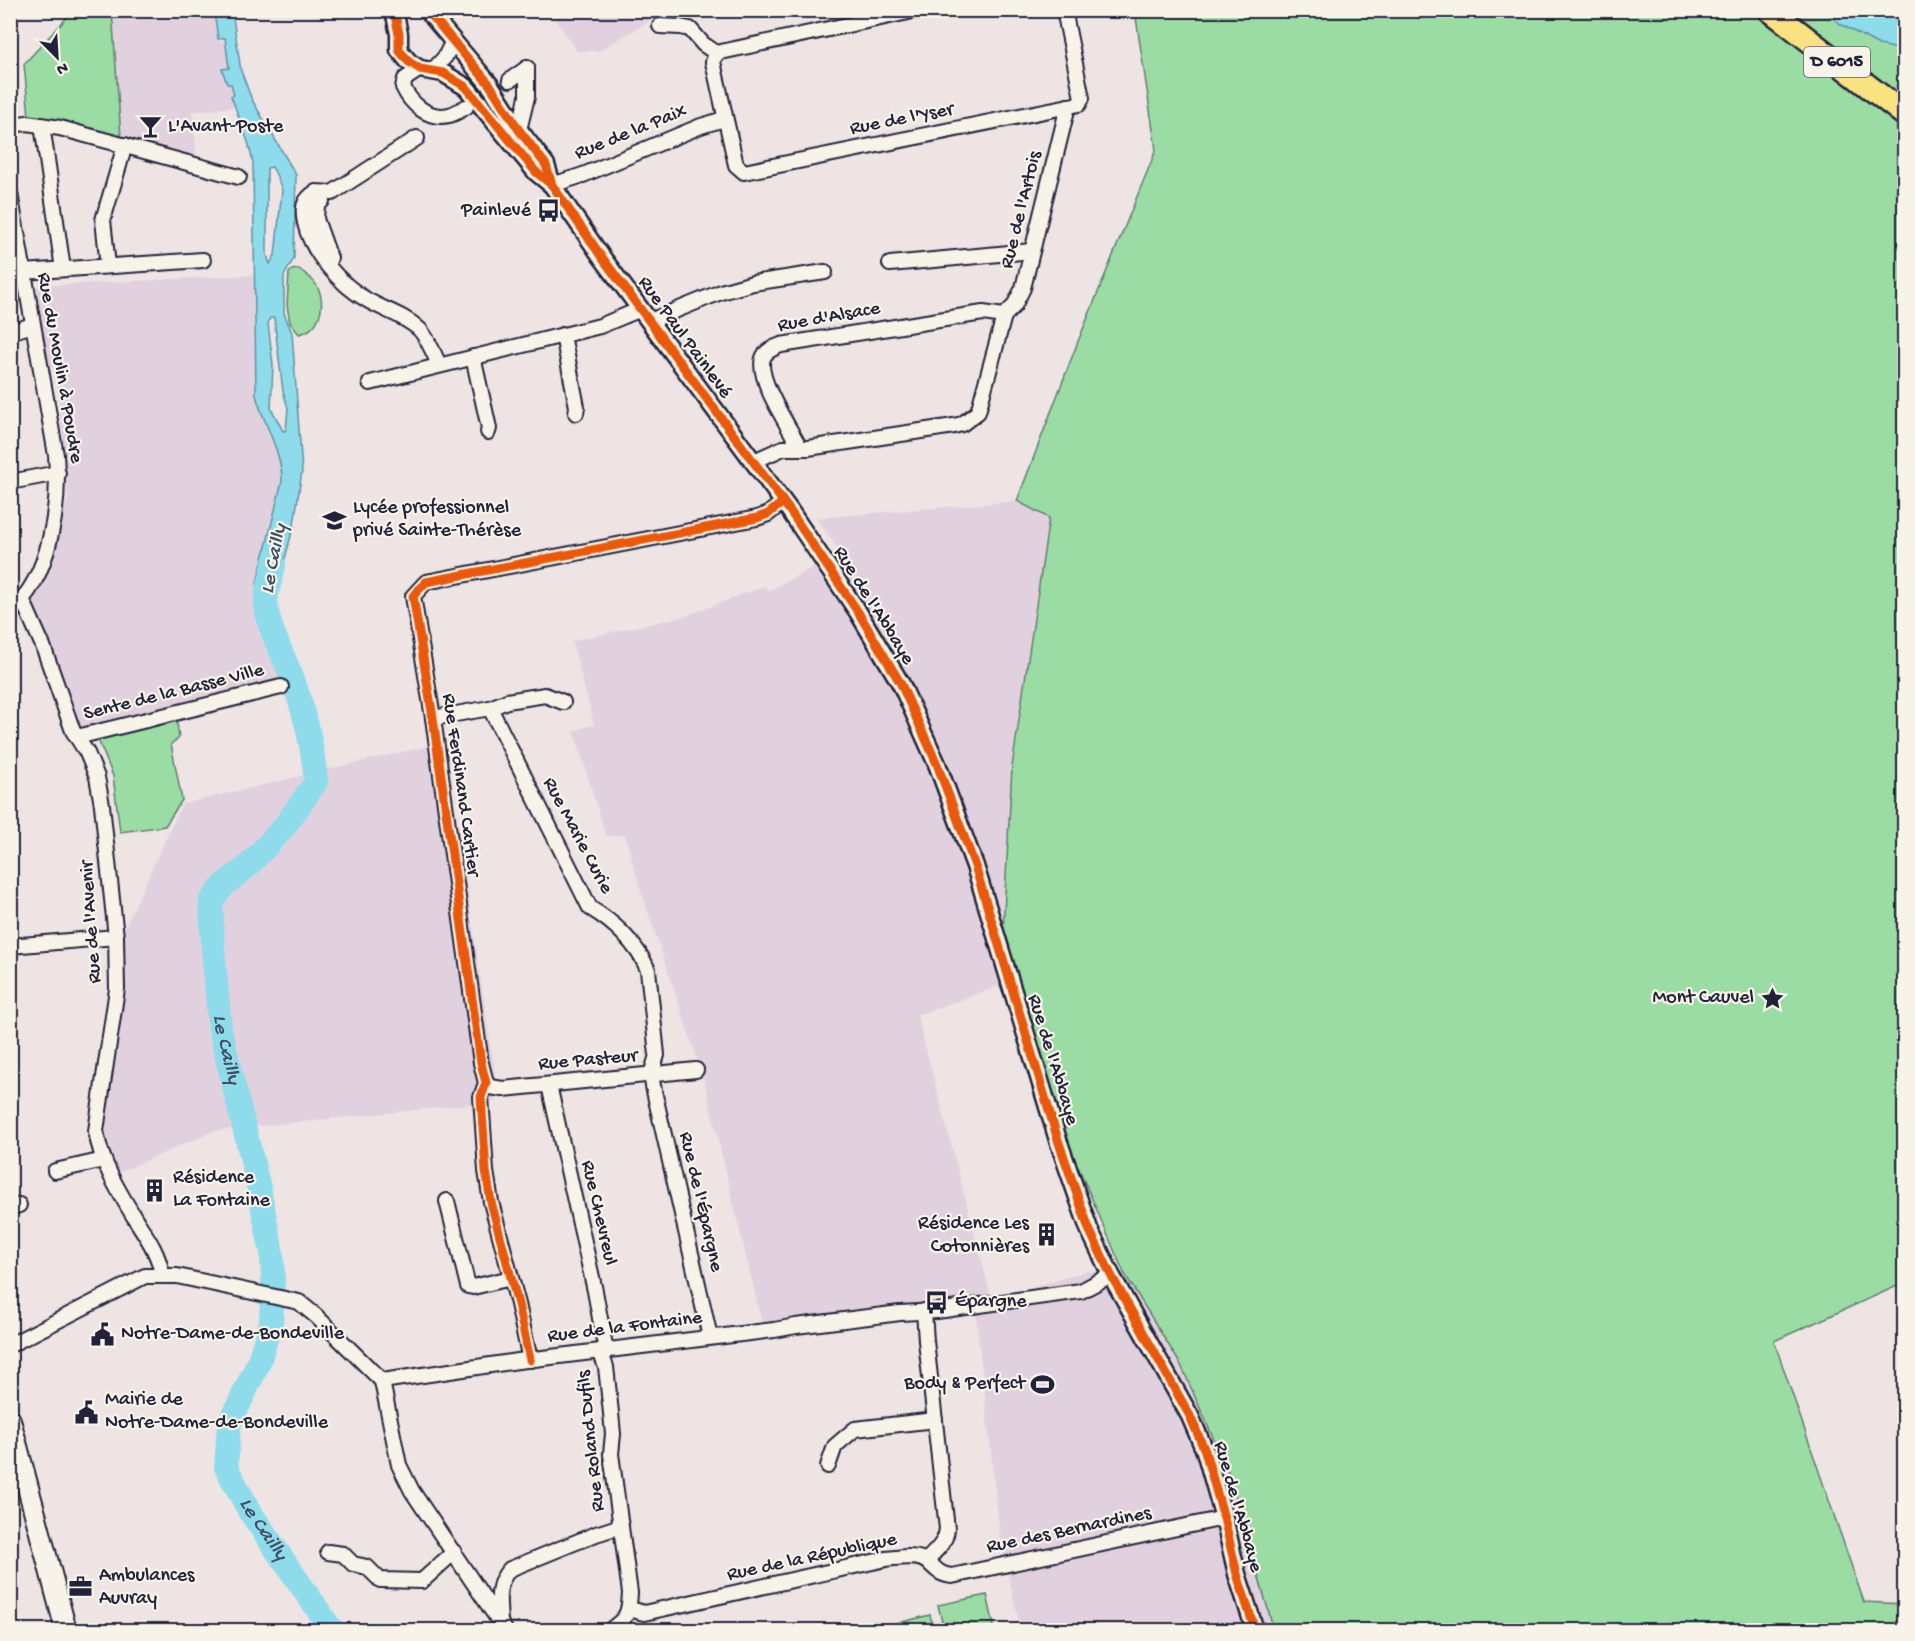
<svg xmlns="http://www.w3.org/2000/svg" width="1915" height="1641" viewBox="0 0 1915 1641" font-family="'Gochi Hand',sans-serif">
  <rect width="100%" height="100%" fill="#ede4e3"/>
  <filter id="ink" filterUnits="userSpaceOnUse"><feTurbulence type="fractalNoise" baseFrequency=".0167" numOctaves="2"/><feDisplacementMap in="SourceGraphic" scale="12" xChannelSelector="R" yChannelSelector="G"/><feConvolveMatrix kernelMatrix="1 2 1 2 8 2 1 2 1" color-interpolation-filters="sRGB"/></filter>
  <g filter="url(#ink)">
    <!-- built -->
    <g fill="#e1d1de">
      <path d="M112,11H215L219,41L225,42L234,95L232,97L233,107L192,112L198,164L121,137Z"/>
      <path d="M550,11H666L599,51H577Z"/>
      <path d="M254,275L259,405L284,465V487L256,590L265,637L284,682L85,727L76,721L36,614L33,604L68,499L56,366L46,367L36,286Z"/>
      <path d="M1017,501L1049,517L1012,767L1000,986L917,1015L991,1296L763,1327L703,1076L639,885L625,835L606,836L574,731L594,724L572,641L685,616L765,586L768,591L841,553L816,518Z"/>
      <path d="M445,742L498,1096L492,1102L214,1131L118,1173L105,1132L115,1056L118,942L182,804Z"/>
      <path d="M1086,1271L1124,1273L1181,1365L1230,1476L1271,1620L1276,1630H1021L1001,1545L975,1306Z"/>
    </g>
    <!-- green -->
    <g fill="#9bdba4" stroke="#5e7e70" stroke-width="1.5">
      <path d="M73,11H112L121,137L90,128L29,116L24,64Z"/>
      <path d="M1135,11H1904V1283L1774,1341L1864,1602L1904,1604V1630H1276L1271,1620L1230,1476L1181,1365L1124,1273L1000,986L1012,767L1049,518L1017,501L1077,344L1156,150Z"/>
      <path d="M299,269C306,274 313,279 317,286C327,304 320,330 299,334L290,323L287,305L289,273L292,270Z"/>
      <path d="M176,716L179,738L171,744L182,800L165,826L120,832L113,776L97,737Z"/>
      <path d="M987,1595L995,1630H944L938,1605Z"/>
      <path d="M930,1615L934,1630H842L876,1622L878,1628Z"/>
    </g>
    <!-- water -->
    <g fill="#8ddbeb" stroke="#6291a5" stroke-width="1.5" fill-rule="evenodd">
      <path d="M214,11H232L241,71L252,100L296,175L294,258L284,276V313L292,333L302,471L294,524L276,593L258,596L257,583L282,481C282,451 263,423 256,395L253,162L248,142L231,96L234,95L231,84H227L222,69L229,68L225,38L218,39ZM272,167L276,174L282,190L275,255L270,264L267,255V168ZM270,318H274L283,391L288,408L286,430L283,431L271,408L273,365L268,323Z"/>
      <path d="M1824,11H1903L1904,14V50L1879,45L1842,25Z"/>
    </g>
    <g fill="none" stroke-linecap="round" stroke-linejoin="round">
      <!-- river -->
      <path stroke="#8ddbeb" stroke-width="24" id="s1" d="M274,564C272,577 265,593 266,605C268,630 286,659 294,683C306,716 313,747 316,782L284,827L247,867L226,883L211,901L213,949L220,1029L258,1184L272,1253L273,1281L271,1323L258,1364L229,1425L226,1467L250,1512L332,1630"/>
      <defs>
        <g id="minor">
          <path d="M660,26L680,27L690,29L703,44L716,53"/>
          <path d="M716,53L713,62L736,165L744,172L1079,104L1082,98L1064,10"/>
          <path d="M716,53L918,10"/>
          <path d="M420,69L405,79L403,87C411,104 428,120 449,115C455,114 461,109 466,107"/>
          <path d="M433,70L445,57L453,41"/>
          <path d="M510,80L527,68"/>
          <path d="M10,125L27,123L60,128L239,177"/>
          <path d="M42,125L63,269"/>
          <path d="M519,130L527,97V68"/>
          <path d="M417,138L332,193L316,192C303,200 302,208 305,223C311,252 341,285 367,300C384,310 404,315 419,329C428,338 434,354 439,365"/>
          <path d="M552,185L583,175L701,126L724,119"/>
          <path d="M10,193L56,455C60,503 51,579 10,611"/>
          <path d="M322,201L317,205L316,219L330,258L328,263"/>
          <path d="M890,264L1032,251"/>
          <path d="M108,266L103,220L125,145"/>
          <path d="M23,272L203,260"/>
          <path d="M650,321L721,292L753,283L825,272"/>
          <path d="M10,332L33,325"/>
          <path d="M563,335L577,407L576,413"/>
          <path d="M473,357L489,428L488,432"/>
          <path d="M370,383L600,326L641,309"/>
          <path d="M800,448C790,428 756,379 763,358C766,350 774,348 781,345L983,313L1004,316"/>
          <path d="M752,462L783,448H808L954,426L962,424L978,412L1004,316L1014,306L1023,288L1068,106"/>
          <path d="M10,482L58,473"/>
          <path d="M23,601L43,646L73,731L87,753L97,777L102,805L116,937L117,989L96,1131C101,1163 119,1192 136,1220C147,1237 159,1254 162,1275"/>
          <path d="M490,708L590,908C614,922 637,944 648,970L657,1055L651,1075L654,1091L710,1337"/>
          <path d="M433,718L490,708L507,701L545,695L563,702"/>
          <path d="M77,737L281,687"/>
          <path d="M10,946L116,937"/>
          <path d="M486,1083L490,1087L503,1089L696,1070"/>
          <path d="M549,1085L595,1291L606,1351"/>
          <path d="M55,1171L104,1160"/>
          <path d="M447,1201L468,1286L473,1287L511,1278"/>
          <path d="M10,1208L19,1205"/>
          <path d="M924,1311L926,1341L947,1529C946,1543 935,1551 926,1561"/>
          <path d="M10,1345L145,1276H177L299,1302L316,1316L382,1381L518,1361L774,1330L796,1326L900,1313L937,1311L1081,1291L1111,1275"/>
          <path d="M600,1351L606,1367L611,1413L613,1434L611,1454L630,1593C629,1614 627,1618 610,1630"/>
          <path d="M530,1360L518,1304L491,1202L486,1171L481,1097L486,1083L481,1063L433,718L413,596L426,582L757,518L768,514L783,502"/>
          <path d="M382,1381L399,1465L412,1491L505,1630"/>
          <path d="M828,1466L835,1446L855,1429L935,1420"/>
          <path d="M328,1552L343,1554L353,1564L367,1567L380,1580L422,1581L454,1552"/>
          <path d="M630,1609L644,1613L886,1559C898,1558 911,1555 922,1559C935,1564 934,1574 952,1576L1224,1518"/>
          <path d="M500,1621C499,1602 495,1584 510,1569L596,1534L621,1526"/>
        </g>
        <g id="tertiary">
          <path d="M394,10L399,34V50L409,62L420,69L443,73L466,87L536,172L552,185"/>
          <path d="M427,10L490,85L519,130L546,165L552,185L601,256L790,511L858,612L901,684L937,764L975,866L1058,1140L1089,1229L1111,1275L1190,1416L1205,1451L1224,1518L1237,1574L1255,1630"/>
        </g>
        <path id="secondary" d="M10,1420L66,1630"/>
        <path id="primary" d="M1770,10L1904,114"/>
      </defs>
      <!-- minor casing -->
      <use href="#minor" stroke="#22223b" stroke-width="18"/>
      <!-- tertiary casing -->
      <use href="#tertiary" stroke="#22223b" stroke-width="21"/>
      <!-- secondary casing -->
      <use href="#secondary" stroke="#22223b" stroke-width="24"/>
      <!-- primary casing -->
      <use href="#primary" stroke="#22223b" stroke-width="27"/>
      <!-- minor -->
      <use href="#minor" stroke="#f7f3e8" stroke-width="14"/>
      <!-- tertiary -->
      <use href="#tertiary" stroke="#f7f3e8" stroke-width="16"/>
      <!-- secondary -->
      <use href="#secondary" stroke="#f7f3e8" stroke-width="20"/>
      <!-- primary -->
      <use href="#primary" stroke="#f8e281" stroke-width="22"/>
      <defs>
        <g id="cycleway">
          <path d="M394,10L399,34V50L409,62L420,69L443,73L466,87L536,172L552,185"/>
          <path d="M427,10L490,85L519,130L546,165L552,185L601,256L790,511L858,612L901,684L937,764L975,866L1058,1140L1089,1229L1111,1275L1190,1416L1205,1451L1224,1518L1237,1574L1255,1630"/>
          <path d="M530,1360L518,1304L491,1202L486,1171L481,1097L486,1083L481,1063L433,718L413,596L426,582L757,518L768,514L783,502"/>
        </g>
      </defs>
      <!-- cycleway casing -->
      <use href="#cycleway" stroke="#f7f3e8" stroke-width="13"/>
      <!-- cycleway -->
      <use href="#cycleway" stroke="#e8590c" stroke-width="9"/>
    </g>
  </g>
  <!-- icons -->
  <defs>
    <symbol id="bar-bare" viewBox="-9 -9 18 18"><path d="M-6-5H6L.8 .8V4.5H3.5V6h-7V4.5H-.8V.8Z" fill="#22223b" stroke="#f7f3e8" stroke-width="2.5" paint-order="stroke"/></symbol>
    <symbol id="bus-bare" viewBox="-9 -9 18 18"><path d="M-5-6H5V4H4V6H2V4H-2V6H-4V4H-5ZM-3.5-4V0h7V-4ZM-3.5 1.2v1.5H-2V1.2ZM2 1.2v1.5H3.5V1.2Z" fill="#22223b" stroke="#f7f3e8" stroke-width="2.5" paint-order="stroke"/></symbol>
    <symbol id="school-bare" viewBox="-9 -9 18 18"><path d="M0-5L7-2L0 1L-7-2ZM-4 1L0 2.5L4 1V4Q0 6-4 4Z" fill="#22223b" stroke="#f7f3e8" stroke-width="2.5" paint-order="stroke"/></symbol>
    <symbol id="sight-bare" viewBox="-9 -9 18 18"><path d="M0-6L1.8-2.2L6-1.7L2.9 1.2L3.7 5.4L0 3.3L-3.7 5.4L-2.9 1.2L-6-1.7L-1.8-2.2Z" fill="#22223b" stroke="#f7f3e8" stroke-width="2.5" paint-order="stroke"/></symbol>
    <symbol id="building-bare" viewBox="-9 -9 18 18"><path d="M-4-6H4V6H1V3H-1V6H-4ZM-2.5-4.3h1.7v1.8h-1.7ZM.8-4.3h1.7v1.8H.8ZM-2.5-1h1.7V.8h-1.7ZM.8-1h1.7V.8H.8Z" fill="#22223b" stroke="#f7f3e8" stroke-width="2.5" paint-order="stroke"/></symbol>
    <symbol id="civic-bare" viewBox="-9 -9 18 18"><path d="M-.6-6.5H3V-4.5H.6V-3L4-1V1h2V6H-6V1h2V-1L-.6-3ZM-1.2 2.5V6h2.4V2.5Z" fill="#22223b" stroke="#f7f3e8" stroke-width="2.5" paint-order="stroke"/></symbol>
    <symbol id="stadium-bare" viewBox="-9 -9 18 18"><path d="M0-5a6.5 5 0 1 0 0 10a6.5 5 0 1 0 0-10ZM-3.5-1.8h7v3.6h-7Z" fill="#22223b" stroke="#f7f3e8" stroke-width="2.5" paint-order="stroke"/></symbol>
    <symbol id="office-bare" viewBox="-9 -9 18 18"><path d="M-6-3h4V-5.5h4V-3h4V5H-6ZM-1-4.5V-3h2v-1.5ZM-6 0V1H6V0Z" fill="#22223b" stroke="#f7f3e8" stroke-width="2.5" paint-order="stroke"/></symbol>
  </defs>
  <g fill-rule="evenodd">
    <use href="#bar-bare" x="134" y="110" width="33" height="33"/>
    <use href="#bus-bare" x="532" y="194" width="33" height="33"/>
    <use href="#school-bare" x="318" y="504" width="33" height="33"/>
    <use href="#sight-bare" x="1756" y="982" width="33" height="33"/>
    <use href="#building-bare" x="138" y="1174" width="33" height="33"/>
    <use href="#building-bare" x="1030" y="1218" width="33" height="33"/>
    <use href="#bus-bare" x="920" y="1286" width="33" height="33"/>
    <use href="#civic-bare" x="86" y="1318" width="33" height="33"/>
    <use href="#stadium-bare" x="1026" y="1368" width="33" height="33"/>
    <use href="#civic-bare" x="70" y="1396" width="33" height="33"/>
    <use href="#office-bare" x="64" y="1570" width="33" height="33"/>
  </g>
  <g text-anchor="middle" dominant-baseline="central" stroke-width="4.5" stroke-linejoin="round" paint-order="stroke">
    <!-- shield labels -->
    <rect fill="#f7f3e8" stroke="#62616f" stroke-width="1.5" x="1804" y="47" width="66" height="30" rx="4.5"/>
    <g font-size="18" font-weight="bold" fill="#22223b">
      <text x="1837" y="62">D 6015</text>
    </g>
    <!-- street labels -->
    <g font-size="20" fill="#22223b" stroke="#f7f3e8">
      <text transform="translate(902 120) rotate(-11)">Rue de l'Yser</text>
      <text transform="translate(631 133) rotate(-22)">Rue de la Paix</text>
      <text transform="translate(1022 210) rotate(-76)">Rue de l'Artois</text>
      <text transform="translate(829 318) rotate(-10)">Rue d'Alsace</text>
      <text transform="translate(684 338) rotate(54)">Rue Paul Painlevé</text>
      <text transform="translate(59 368) rotate(80)">Rue du Moulin à Poudre</text>
      <text transform="translate(873 606) rotate(58)">Rue de l'Abbaye</text>
      <text transform="translate(174 693) rotate(-14)">Sente de la Basse Ville</text>
      <text transform="translate(460 785) rotate(82)">Rue Ferdinand Cartier</text>
      <text transform="translate(577 836) rotate(62)">Rue Marie Curie</text>
      <text transform="translate(92 922) rotate(-94)">Rue de l'Avenir</text>
      <text transform="translate(1052 1060) rotate(73)">Rue de l'Abbaye</text>
      <text transform="translate(588 1061) rotate(-5)">Rue Pasteur</text>
      <text transform="translate(700 1202) rotate(77)">Rue de l'Épargne</text>
      <text transform="translate(598 1213) rotate(77)">Rue Chevreul</text>
      <text transform="translate(625 1328) rotate(-7)">Rue de la Fontaine</text>
      <text transform="translate(592 1441) rotate(-96)">Rue Roland Dufils</text>
      <text transform="translate(1237 1507) rotate(74)">Rue de l'Abbaye</text>
      <text transform="translate(1069 1531) rotate(-12)">Rue des Bernardines</text>
      <text transform="translate(812 1558) rotate(-12)">Rue de la République</text>
    </g>
    <!-- poi labels -->
    <g font-size="20" fill="#22223b" stroke="#f7f3e8" text-anchor="start">
      <text x="168" y="127">L'Avant-Poste</text>
      <text x="531" y="211" text-anchor="end">Painlevé</text>
      <text x="353" y="508">Lycée professionnel<tspan x="353" dy="23">privé Sainte-Thérèse</tspan></text>
      <text x="1754" y="998" text-anchor="end">Mont Cauvel</text>
      <text x="173" y="1178">Résidence<tspan x="173" dy="23">La Fontaine</tspan></text>
      <text x="1029" y="1224" text-anchor="end">Résidence Les<tspan x="1029" dy="23">Cotonnières</tspan></text>
      <text x="955" y="1302">Épargne</text>
      <text x="121" y="1334">Notre-Dame-de-Bondeville</text>
      <text x="1025" y="1384" text-anchor="end">Body &amp; Perfect</text>
      <text x="105" y="1400">Mairie de<tspan x="105" dy="23">Notre-Dame-de-Bondeville</tspan></text>
      <text x="99" y="1576">Ambulances<tspan x="99" dy="23">Auvray</tspan></text>
    </g>
    <!-- water labels -->
    <g font-size="21" font-style="italic" fill="#3d5067" stroke="#f7f3e8">
      <text transform="translate(275 559) rotate(-79)">Le Cailly</text>
      <text stroke="none"><textPath href="#s1" startOffset="536">Le Cailly</textPath></text>
      <text stroke="none"><textPath href="#s1" startOffset="1040">Le Cailly</textPath></text>
    </g>
  </g>
  <!-- margin -->
  <rect width="1915" height="1641" fill="none" stroke="#f7f3e8" stroke-width="36"/>
  <rect x="18" y="18" width="1879" height="1605" fill="none" stroke="#22223b" stroke-width="2" filter="url(#ink)"/>
  <!-- north arrow -->
  <g transform="translate(57 57) rotate(156)" stroke="#f7f3e8" stroke-width="4.5" paint-order="stroke">
  <path d="M0-4.5L10 22L0 15L-10 22Z" fill="#22223b"/>
  <text y="-9" font-size="16" font-weight="bold" text-anchor="middle" fill="#22223b">N</text>
  </g>
</svg>
